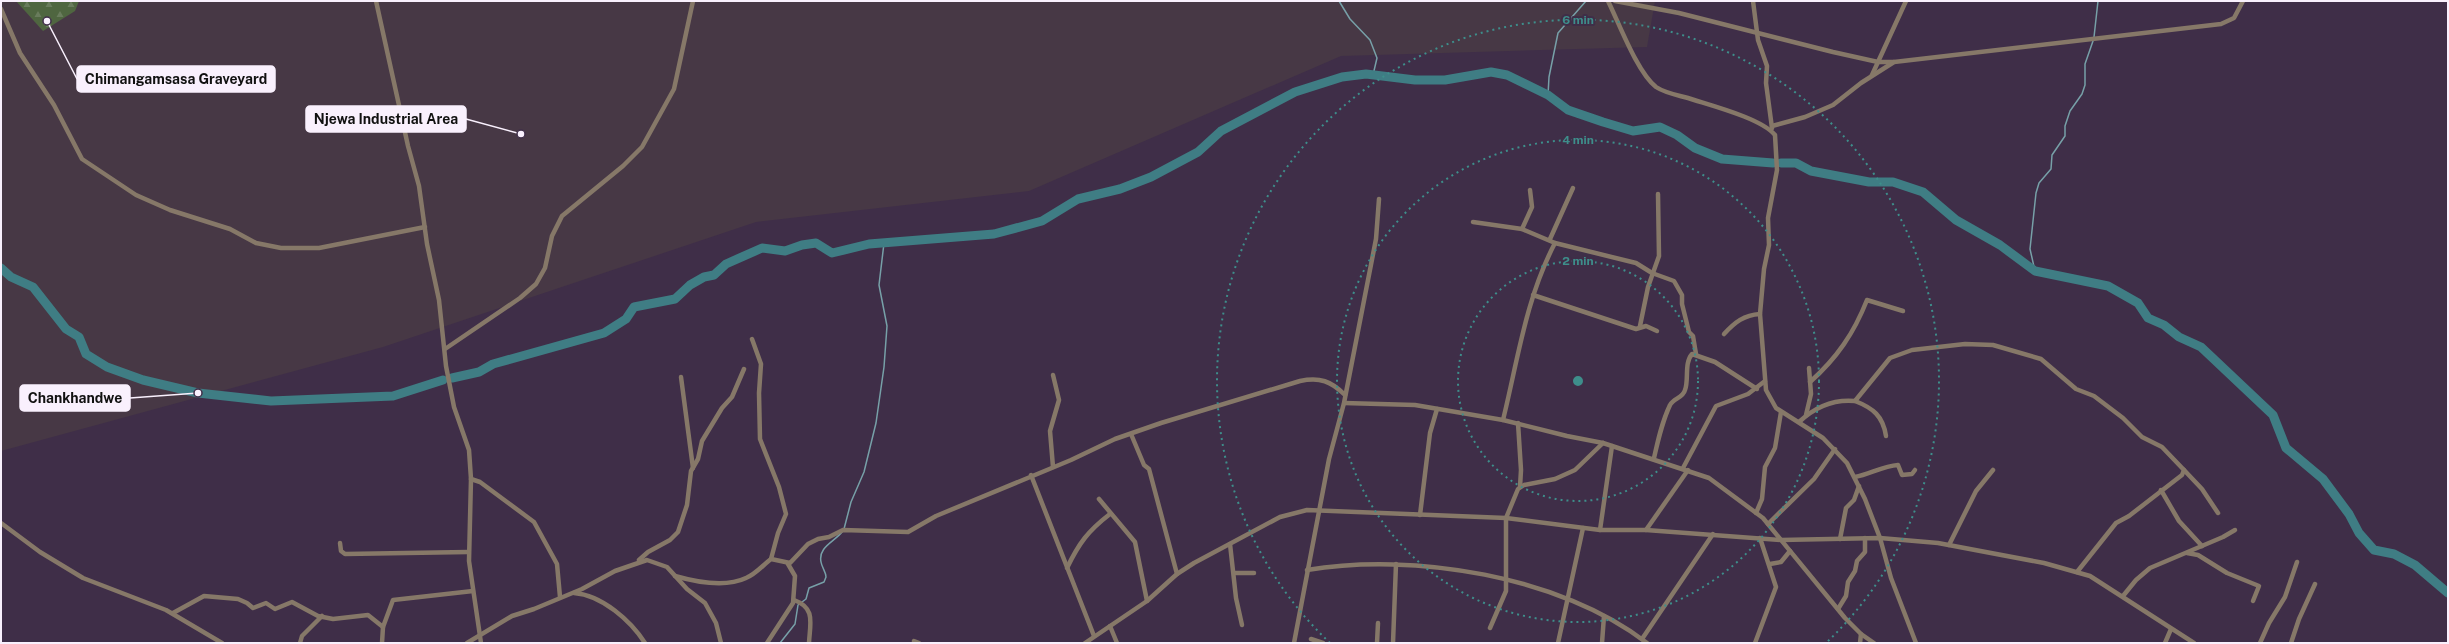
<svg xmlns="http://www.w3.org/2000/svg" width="2449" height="644" viewBox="0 0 2449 644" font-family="'Public Sans',sans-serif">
  <defs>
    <pattern id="forest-firs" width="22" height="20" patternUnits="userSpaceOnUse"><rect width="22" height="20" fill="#4f6640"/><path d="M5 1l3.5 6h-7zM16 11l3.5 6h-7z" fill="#697c5c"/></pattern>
  </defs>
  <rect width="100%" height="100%" fill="#3f2e48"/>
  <!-- industrial -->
  <path fill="#473845" d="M1,1H1655L1647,47L1341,56L1029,191L756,222L383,347L1,451Z"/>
  <!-- forest -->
  <path fill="url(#forest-firs)" d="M16,1H79L75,11L43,31Z"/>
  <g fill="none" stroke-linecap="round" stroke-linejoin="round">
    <!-- stream -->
    <g stroke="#77a0a8" stroke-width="1.5">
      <path d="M1339,1L1350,19L1370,40L1377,58L1373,75"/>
      <path d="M2094,37L2098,1"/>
      <path d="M1548,95L1549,77L1558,33L1586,1"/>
      <path d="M2035,271L2030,249L2036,193L2039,183L2051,169L2052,155L2065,136V126L2070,111L2082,94L2085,85V64L2093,41"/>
      <path d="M844,529L851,502L864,472L876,423L884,367L887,326L879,285L884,243"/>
      <path d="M780,643L795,624L798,605L806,599L809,588L824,582L826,577C826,572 822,568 821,562C818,547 834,542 842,532"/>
    </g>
    <!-- river -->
    <g stroke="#3f7d84" stroke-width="9">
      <path d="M1781,163H1796L1811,171L1869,182H1893L1923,192L1956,220L2000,245L2035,271L2108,286L2138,303L2148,318L2164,325L2179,337L2201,347L2273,415L2286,448L2323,479L2349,514L2359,533L2374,550L2394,554L2415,565L2448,593"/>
      <path d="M1,268L11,277L33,287L66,329L79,337L86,354L107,367L143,380L198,393L271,401L393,396L443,380"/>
      <path d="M452,378L479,372L493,364L604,333L626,319L634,307L675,299L690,285L704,277L714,275L726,264L762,248L785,251L802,245L816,243L832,253L869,244L994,234L1042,221L1078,199L1120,189L1151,177L1198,152L1221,131L1295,92L1342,77L1366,74L1415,80H1445L1491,72L1507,75L1548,95L1568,110L1603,122L1633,131L1660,127L1677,135L1695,148L1722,159L1773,163"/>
    </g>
    <!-- street -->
    <g stroke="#867868" stroke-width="4.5">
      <path d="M376,1L408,146L419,186L427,244L439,300L446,366L454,407L469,450L471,479L469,561L481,643"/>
      <path d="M1608,1C1619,23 1637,72 1656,87C1665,93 1677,95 1688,98C1709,105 1761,118 1775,135L1777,170L1768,218L1769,245L1764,269L1760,314L1766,390L1776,408L1823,438L1847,463L1865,499L1880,538L1891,578L1916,643"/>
      <path d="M1615,1L1679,13L1833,52L1878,62H1894"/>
      <path d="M1753,1L1758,40L1767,66L1766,83L1772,128"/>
      <path d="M1,9L20,53L54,105L82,159L136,195L170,210L230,229L256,243L281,248H319L425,227"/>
      <path d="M1872,75L1906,1"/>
      <path d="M1772,126L1805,117L1833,105L1861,83L1894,62L2221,24L2234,18L2243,1"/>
      <path d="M1473,222L1522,229L1555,243L1636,263L1652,273L1674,281L1682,295V304L1689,332L1693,336L1696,354"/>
      <path d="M1522,229L1532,207L1530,190"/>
      <path d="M1550,239L1573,188"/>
      <path d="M1533,295L1636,329L1646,326L1657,331"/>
      <path d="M1640,326L1648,287L1659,256L1658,194"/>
      <path d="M1724,334C1735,322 1744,315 1760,314"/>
      <path d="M752,339L761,364L759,393L760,439L779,487L786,514L778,533L771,559"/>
      <path d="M445,349L520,298L536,284L545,268L552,236L562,216L623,166L642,147L674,89L693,1"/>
      <path d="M1053,375L1059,400L1050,431L1053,467"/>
      <path d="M681,377L693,468"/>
      <path d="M1810,382C1837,358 1854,333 1867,300L1903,311"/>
      <path d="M1855,401C1873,408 1883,416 1886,436"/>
      <path d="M1344,403L1415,405L1503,420L1567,436L1603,443L1709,478L1763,518L1845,618L1861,634L1874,643"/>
      <path d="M1806,415L1811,394L1809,368"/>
      <path d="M1503,420C1518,359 1526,298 1555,243"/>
      <path d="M1799,422C1815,407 1834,399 1855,401L1890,358L1912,350L1965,344L1993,345L2041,359L2076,389L2094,396L2123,418L2142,437L2162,447L2184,470L2182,475L2129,516L2116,523L2077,572"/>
      <path d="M1518,423L1521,470L1520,487"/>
      <path d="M1131,434L1144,465L1149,469L1177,574"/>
      <path d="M1654,458C1658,440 1662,422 1670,405C1674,398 1683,398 1685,390C1689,380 1684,363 1692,354L1715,362L1757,389"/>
      <path d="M1683,468L1716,406L1748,394L1765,381"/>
      <path d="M2184,470L2202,489L2218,513"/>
      <path d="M1031,475L1094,636"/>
      <path d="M1855,477C1870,474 1883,466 1898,465L1902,475L1912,474L1915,470"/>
      <path d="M471,479L480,482L534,522L557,564L560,597"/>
      <path d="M2161,490L2179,521L2202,546"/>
      <path d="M1099,499L1135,542L1147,601"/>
      <path d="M1756,513L1762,499L1765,467L1775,448L1781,412"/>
      <path d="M1420,515L1430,433L1437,409"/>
      <path d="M1,523L40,552L83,578L166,610L222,643"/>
      <path d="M1768,524L1814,479L1835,449"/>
      <path d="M1600,530L1612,446"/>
      <path d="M1646,530L1688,470"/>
      <path d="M1840,539L1846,508L1854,500L1859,486"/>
      <path d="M340,543L341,551L345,554L468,552"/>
      <path d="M1230,544L1236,598L1242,625"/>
      <path d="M1949,545L1976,491L1993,470"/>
      <path d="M2187,553L2198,555L2227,573L2259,586L2253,601"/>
      <path d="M639,560L648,552L670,540L678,532L687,505L691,471L698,459L702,441L722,408L732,397L744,369"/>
      <path d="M1770,564L1781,562L1790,551"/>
      <path d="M1067,568C1079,543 1088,531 1110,514"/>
      <path d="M1307,570C1413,552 1561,576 1647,643"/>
      <path d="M1234,573H1254"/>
      <path d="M675,576C696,582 725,588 746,578C756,574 763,565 771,559L790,563L808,544L818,539L829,537L843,530L908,532L936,516L1071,460L1115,439L1161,423L1300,381C1320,377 1331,381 1345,395"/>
      <path d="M574,593C602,595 631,621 645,643"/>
      <path d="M2123,596L2136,580L2150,568L2223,537L2235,530"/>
      <path d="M794,600C816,608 810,623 809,643"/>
      <path d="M1838,609L1846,596L1848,582L1855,571L1857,561L1865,552V538"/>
      <path d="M173,613L204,596L238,599L247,603L253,608L266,603L275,609L292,602L318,616L333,619L368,615L383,627L393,600L473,591"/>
      <path d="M1110,626L1117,643"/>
      <path d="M1490,628L1506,591V518L1518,489L1524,485L1555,479L1575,470L1603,443"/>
      <path d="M1311,639L1323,643"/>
      <path d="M1642,639L1713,534"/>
      <path d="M914,641L919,643"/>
      <path d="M300,643L302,636L322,616"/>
      <path d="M382,643L383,627"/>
      <path d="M467,643L512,616L534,609L582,589L615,571L647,560L667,567L687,589L705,603L716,623L721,643"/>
      <path d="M767,643L793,603L795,576L788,564"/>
      <path d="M1085,643L1147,601L1177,574L1194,563L1280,517L1307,510L1506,518L1600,530H1646L1781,540L1880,538L1938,543L2044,563L2090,576L2194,643"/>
      <path d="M1294,643L1329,459L1344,403L1376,239L1379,199"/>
      <path d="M1377,643L1378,623"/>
      <path d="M1393,643L1396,564"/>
      <path d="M1558,643L1583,528"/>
      <path d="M1602,643L1604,616"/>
      <path d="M1755,643L1776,587L1760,538"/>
      <path d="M1860,643L1861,634"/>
      <path d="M2165,643L2171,629"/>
      <path d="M2260,643L2269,623L2285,597L2297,562"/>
      <path d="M2291,643L2299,619L2315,584"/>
    </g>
  </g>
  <!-- distance rings -->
  <g fill="none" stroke="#3e8e8b" stroke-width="2" stroke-dasharray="2 4">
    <circle cx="1578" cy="381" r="120"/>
    <circle cx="1578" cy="381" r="241"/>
    <path d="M1330 643A361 361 0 1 1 1826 643"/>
  </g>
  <circle cx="1578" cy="381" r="6" fill="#3e8e8b" stroke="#3f2e48" stroke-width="2"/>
  <g font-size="12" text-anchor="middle" font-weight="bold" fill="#3e8e8b" stroke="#3f2e48" stroke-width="4" stroke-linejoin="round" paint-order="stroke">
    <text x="1578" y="24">6 min</text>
    <text x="1578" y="144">4 min</text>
    <text x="1578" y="265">2 min</text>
  </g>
  <!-- callouts -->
  <path fill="none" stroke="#f9f0fd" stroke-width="1.5" d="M47 21L77 79M521 134L466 119M198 393L130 398"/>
  <g fill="#f9f0fd" stroke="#3f2e48" stroke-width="1.5">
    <circle cx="47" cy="21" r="4"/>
    <circle cx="521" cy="134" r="4"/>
    <circle cx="198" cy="393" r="4"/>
  </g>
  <g fill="#f9f0fd" stroke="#f9f0fd" stroke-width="1.5">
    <rect x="77" y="66" width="198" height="26" rx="4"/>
    <rect x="306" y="106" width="160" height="26" rx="4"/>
    <rect x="20" y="385" width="110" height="26" rx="4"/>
  </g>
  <g font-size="14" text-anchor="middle" font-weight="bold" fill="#111">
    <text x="176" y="84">Chimangamsasa Graveyard</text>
    <text x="386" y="124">Njewa Industrial Area</text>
    <text x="75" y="403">Chankhandwe</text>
  </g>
  <!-- border -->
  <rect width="2449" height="644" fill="none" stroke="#f9f0fd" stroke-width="4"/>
</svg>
